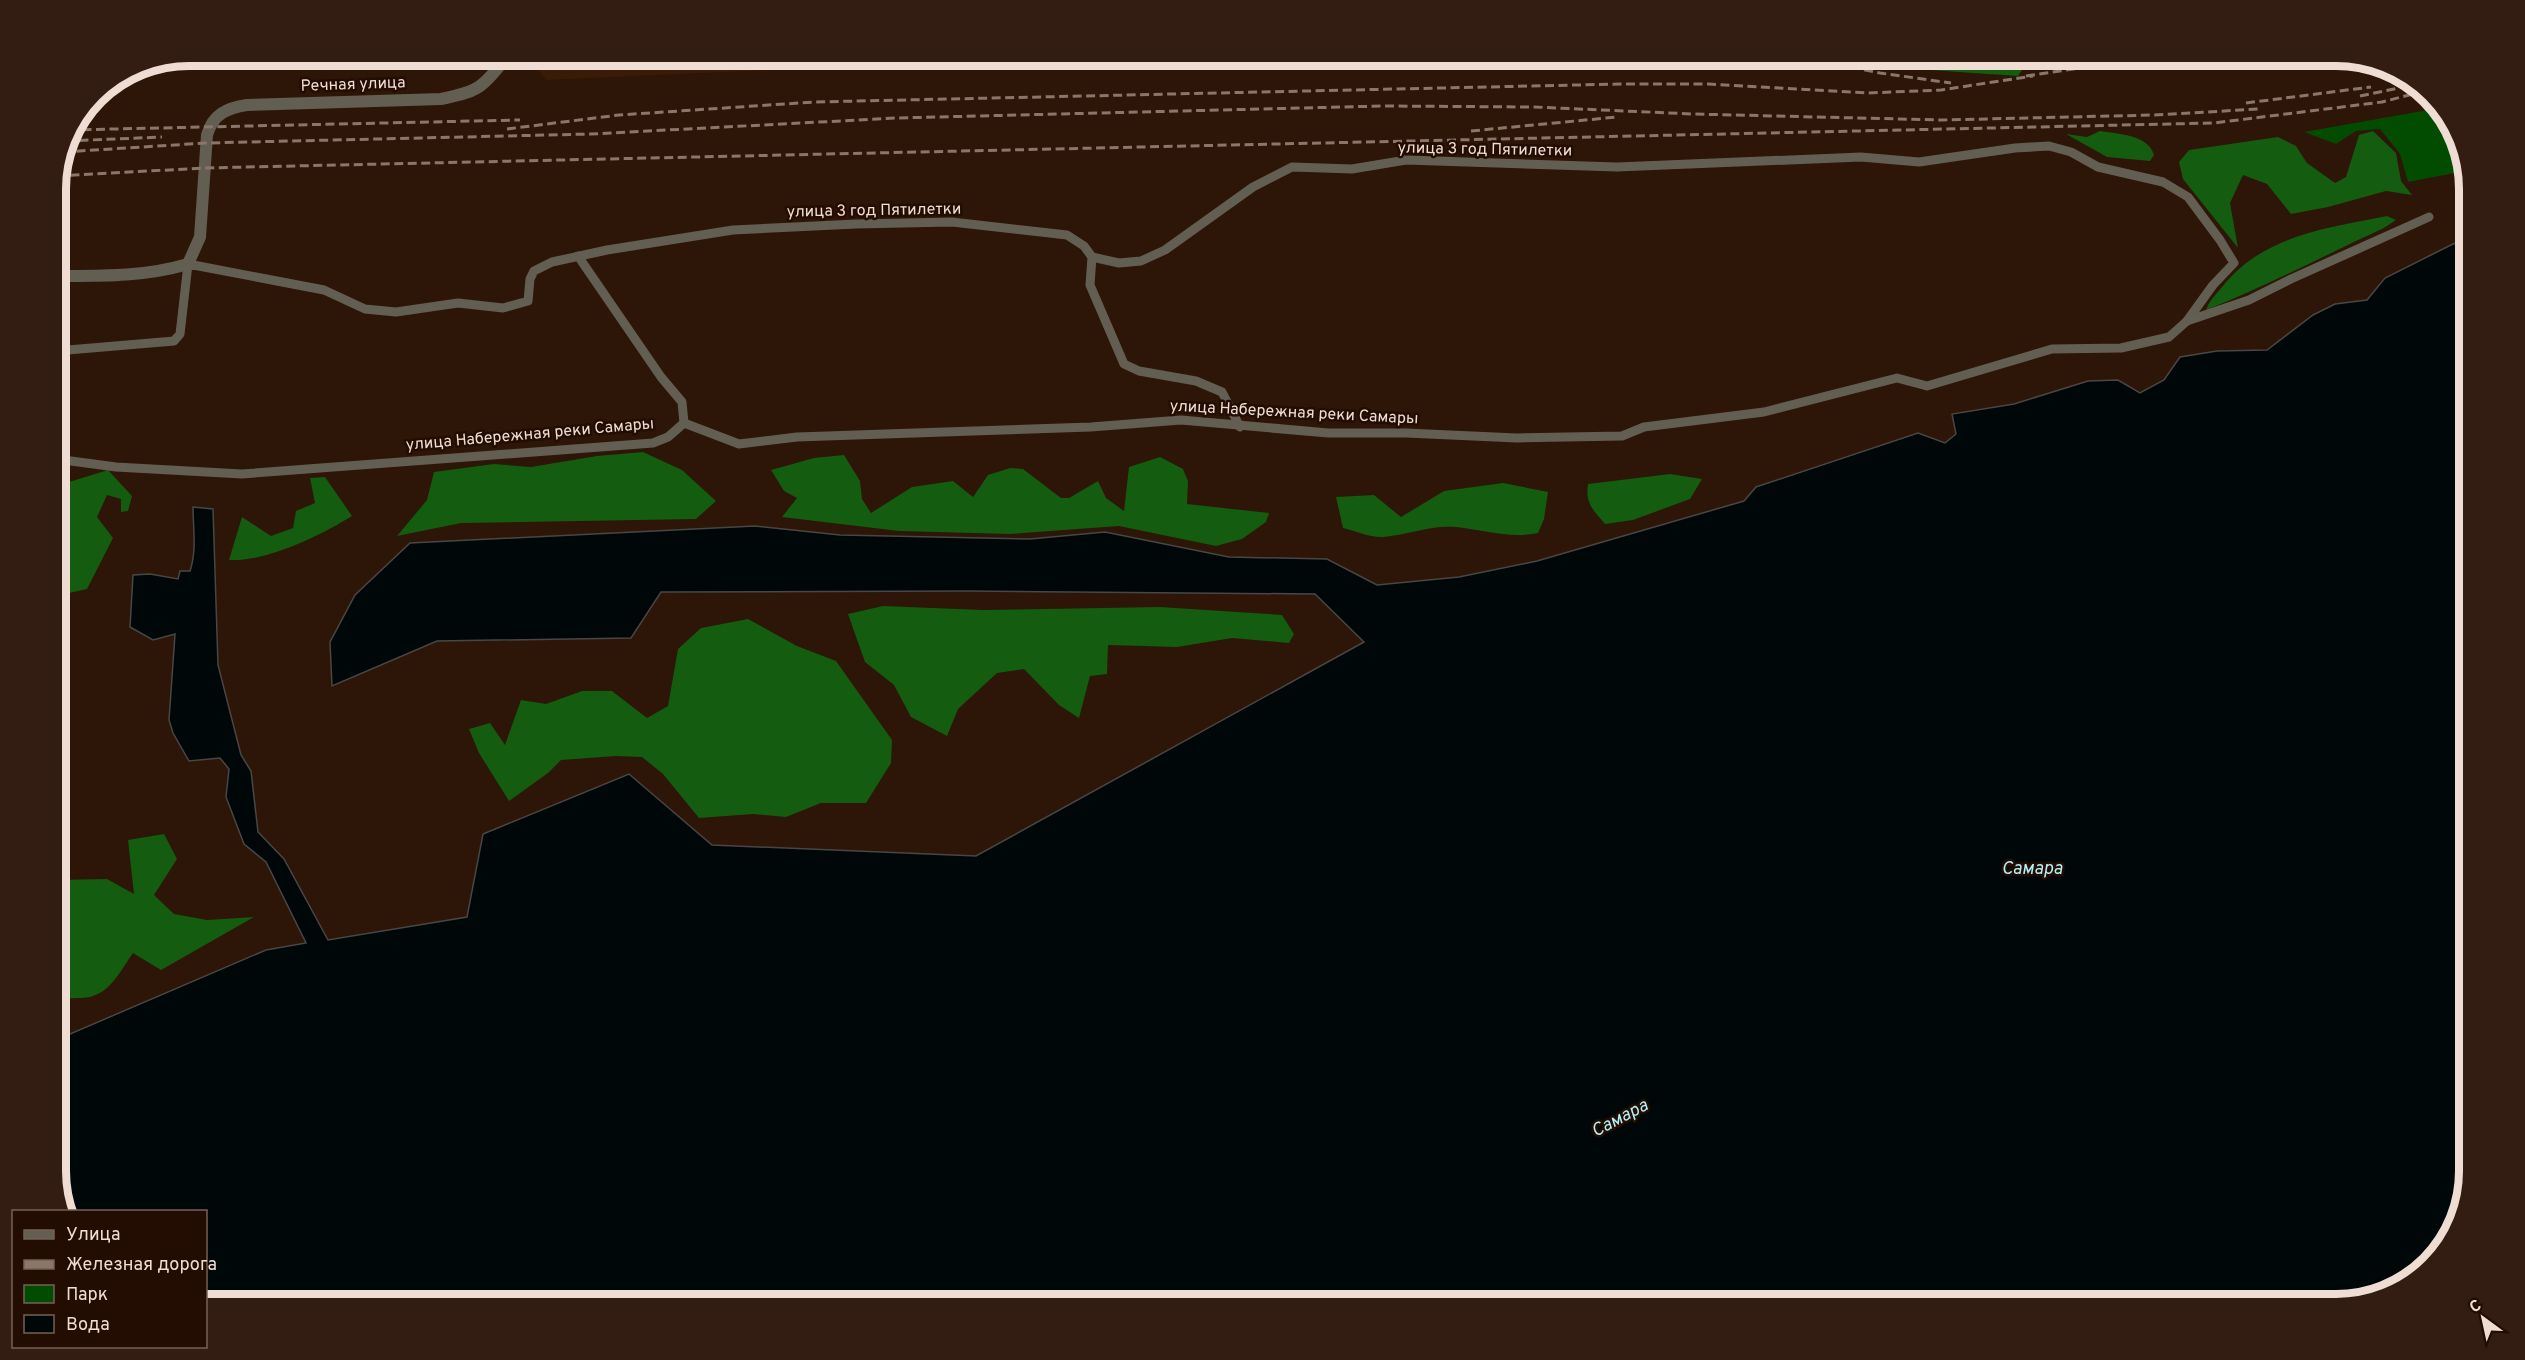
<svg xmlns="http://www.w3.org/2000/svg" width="2525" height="1360" viewBox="0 0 2525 1360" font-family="Overpass,sans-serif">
  <rect width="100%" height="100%" fill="#2d1507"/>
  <!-- built -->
  <path fill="#391b08" d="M531,56H1085L546,80L531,61Z"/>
  <!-- green -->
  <path fill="#014c00" d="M2439,108L2447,115L2466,169L2460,172L2408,182L2400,154L2380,129L2356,131L2336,144L2304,132Z"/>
  <!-- forest -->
  <g fill="#135c10">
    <path d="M1853,56H2031L2018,76C1964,72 1905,71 1853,56Z"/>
    <path d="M2100,131C2117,134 2148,134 2154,155L2150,161L2107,157L2066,134L2087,137Z"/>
    <path d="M2373,131L2396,153L2401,181L2412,195L2386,191L2328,207L2291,214L2267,184L2243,175L2230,203L2238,248L2183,179L2179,162L2189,150L2278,137L2296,146L2307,163L2335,183L2346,177L2359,135Z"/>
    <path d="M2387,216L2396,220L2384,228C2325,255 2267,286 2206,310C2209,301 2216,294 2222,287C2263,235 2327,228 2387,216Z"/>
    <path d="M643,452L682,470L716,501L696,519L461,523L397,536L427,500L434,472L494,464L531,467L597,456Z"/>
    <path d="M844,455L860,481L862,499L871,513L912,487L953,481L973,497L988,475L1010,468L1023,469L1061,498H1069L1098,481L1106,498L1124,511L1129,467L1160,457L1183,469L1188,481L1187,504L1269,513L1266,522L1242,539L1216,546L1119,526L1010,534L899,531L782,517L797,498L784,491L771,470L814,458Z"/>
    <path d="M108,470L132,496L128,511L121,512V499L107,495L97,517L113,538L87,589L60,595L56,594V486Z"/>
    <path d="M1670,474L1702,479L1690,499L1633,520L1605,524C1593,510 1585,503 1588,484Z"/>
    <path d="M325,477L352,516C320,536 266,562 229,560L242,517L271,536L293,528L296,511L315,503L310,478Z"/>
    <path d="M1503,483L1548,492L1544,519L1538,533C1510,539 1484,530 1456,527C1431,525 1407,535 1383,537C1371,538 1355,531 1343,528L1336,497L1374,495L1401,517L1444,491Z"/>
    <path d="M883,606L983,610L1160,607L1282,615L1294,634L1289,643L1232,638L1177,647L1108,645L1107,674L1090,676L1079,718L1059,705L1024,669L997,673L958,709L947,736L911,717L894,685L865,662L848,614Z"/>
    <path d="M748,619L797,646L836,661L892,740L891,763L866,803H821L786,817L753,814L699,818L663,774L642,757L616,756L561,760L548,773L509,801L479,753L469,729L490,723L505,745L521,700L546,704L582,691H612L647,718L668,706L678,649L701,628Z"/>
    <path d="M164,834L177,859L154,895L174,914L207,920L254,917L161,970L133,953C121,970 111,992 90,997C79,999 67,997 56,1000V880L107,879L134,894L128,840Z"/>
  </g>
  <!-- water -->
  <path fill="#000709" stroke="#484746" stroke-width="1.5" d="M2469,239V1171L2456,1230L2403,1286L2337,1304H206V1212L67,1211L56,1180V1040L266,950L306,943L266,862L244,844L226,797L229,769L220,758L189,761L173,733L169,720L175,634L153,640L130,627L133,575L150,574L178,579L180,571H190C197,550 193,529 193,507L213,509L218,665L241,755L251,771L258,832L284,859L328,940L467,917L483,834L629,774L712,845L976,856L1364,642L1315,594L969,591L661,592L631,638L437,641L332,686L330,642L355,595L410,543L755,526L840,535L1030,539L1105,532L1229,557L1327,559L1377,585L1459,577L1537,561L1744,501L1756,487L1918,433L1945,443L1956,434L1952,414L2014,404L2088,381L2118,380L2140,393L2164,380L2180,357L2217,351L2267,350L2313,315L2335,304L2367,300L2385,278L2453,244Z"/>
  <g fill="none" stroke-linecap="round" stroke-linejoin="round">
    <!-- minor -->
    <g stroke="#635e52" stroke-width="9">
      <path d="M578,256L661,377L682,402L684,423"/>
      <path d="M1092,257L1090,285L1124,364L1139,371L1196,381L1222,392L1240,427"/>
      <path d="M56,351L174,341L180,334L188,264L324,290L365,309L396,312L458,303L503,308L528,301L530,279L534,271L552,262L607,250L733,230L856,224L952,222L1067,235L1084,246L1092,257L1119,263L1141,261L1165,250L1253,187L1292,167L1352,169L1406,160L1617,167L1861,157L1919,162L2015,148L2049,146L2071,152L2098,167L2163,182L2188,197L2220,240L2234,263L2213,285L2187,321"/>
      <path d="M56,459L116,467L242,474L653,443L668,437L684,423L739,444L797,437L1091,427L1181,420L1328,433H1406L1517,438L1622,436L1644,427L1764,412L1897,378L1927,386L2052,349L2121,348L2169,337L2187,321L2249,300L2291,279L2429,217"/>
    </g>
    <!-- tertiary -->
    <path stroke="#635e52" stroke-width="12" d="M56,276C101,276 144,277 188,264L200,237L207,135C213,114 227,108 247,105L441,99C476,92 482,89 504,60V56"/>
    <!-- rail -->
    <g stroke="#8b766a" stroke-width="3" stroke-dasharray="9 4.5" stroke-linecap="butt">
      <path d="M1798,56L1880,73L1951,83"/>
      <path d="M2026,76L2162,56"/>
      <path d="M2360,96L2413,85"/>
      <path d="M2246,103L2371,87"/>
      <path d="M507,129L619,115L814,102L1621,84H1709L1867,93L1941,90L2033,76"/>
      <path d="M69,130L520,120"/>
      <path d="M1471,131L1617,117"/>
      <path d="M66,141L162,137"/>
      <path d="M63,152L206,143L591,134L897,118L1383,106L1534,107L1693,114L1942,120L2154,115L2259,109"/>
      <path d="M57,176L204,168L2214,123L2382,102L2421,92"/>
    </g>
  </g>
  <g text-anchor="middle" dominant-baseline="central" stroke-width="5" stroke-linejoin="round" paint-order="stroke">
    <!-- street labels -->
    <g font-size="16" fill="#efddd4" stroke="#230c01">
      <text transform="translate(353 85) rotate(-2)">Речная улица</text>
      <text transform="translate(1485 150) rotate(1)">улица 3 год Пятилетки</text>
      <text transform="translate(874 211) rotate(-1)">улица 3 год Пятилетки</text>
      <text transform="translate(1294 413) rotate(3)">улица Набережная реки Самары</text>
      <text transform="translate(530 435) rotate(-5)">улица Набережная реки Самары</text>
    </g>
    <!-- water labels -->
    <g font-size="18" font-style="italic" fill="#b3f0fb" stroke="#230c01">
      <text x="2032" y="869">Самара</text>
      <text transform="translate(1620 1119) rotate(-28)">Самара</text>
    </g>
  </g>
  <!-- crop -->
  <path d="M0 0H2525V1360H0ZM189 66H2336A123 123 0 0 1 2459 189V1171A123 123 0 0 1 2336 1294H189A123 123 0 0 1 66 1171V189A123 123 0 0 1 189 66Z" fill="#331d12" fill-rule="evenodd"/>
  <path fill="none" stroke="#efddd4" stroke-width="8" d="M189 66H2336A123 123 0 0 1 2459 189V1171A123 123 0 0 1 2336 1294H189A123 123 0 0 1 66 1171V189A123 123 0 0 1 189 66Z"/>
  <!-- legend -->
  <rect x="12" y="1210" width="195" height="138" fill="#230c01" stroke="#756055" stroke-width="1.5"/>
  <rect x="24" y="1230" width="30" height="9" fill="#635e52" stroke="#756055" stroke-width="1.5"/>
  <text x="66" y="1240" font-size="18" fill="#efddd4">Улица</text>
  <rect x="24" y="1260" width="30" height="9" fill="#8b766a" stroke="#756055" stroke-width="1.5"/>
  <text x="66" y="1270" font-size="18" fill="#efddd4">Железная дорога</text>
  <rect x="24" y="1285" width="30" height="18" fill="#014c00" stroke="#756055" stroke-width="1.5"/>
  <text x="66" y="1300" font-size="18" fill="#efddd4">Парк</text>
  <rect x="24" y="1315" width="30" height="18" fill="#000709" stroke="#756055" stroke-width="1.5"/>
  <text x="66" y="1330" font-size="18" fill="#efddd4">Вода</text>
  <!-- north arrow -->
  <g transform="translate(2483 1318) rotate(327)" stroke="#230c01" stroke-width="4.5" paint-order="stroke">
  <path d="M0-4.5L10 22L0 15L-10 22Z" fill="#efddd4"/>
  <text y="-9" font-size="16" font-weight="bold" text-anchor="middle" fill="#efddd4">С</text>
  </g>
</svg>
